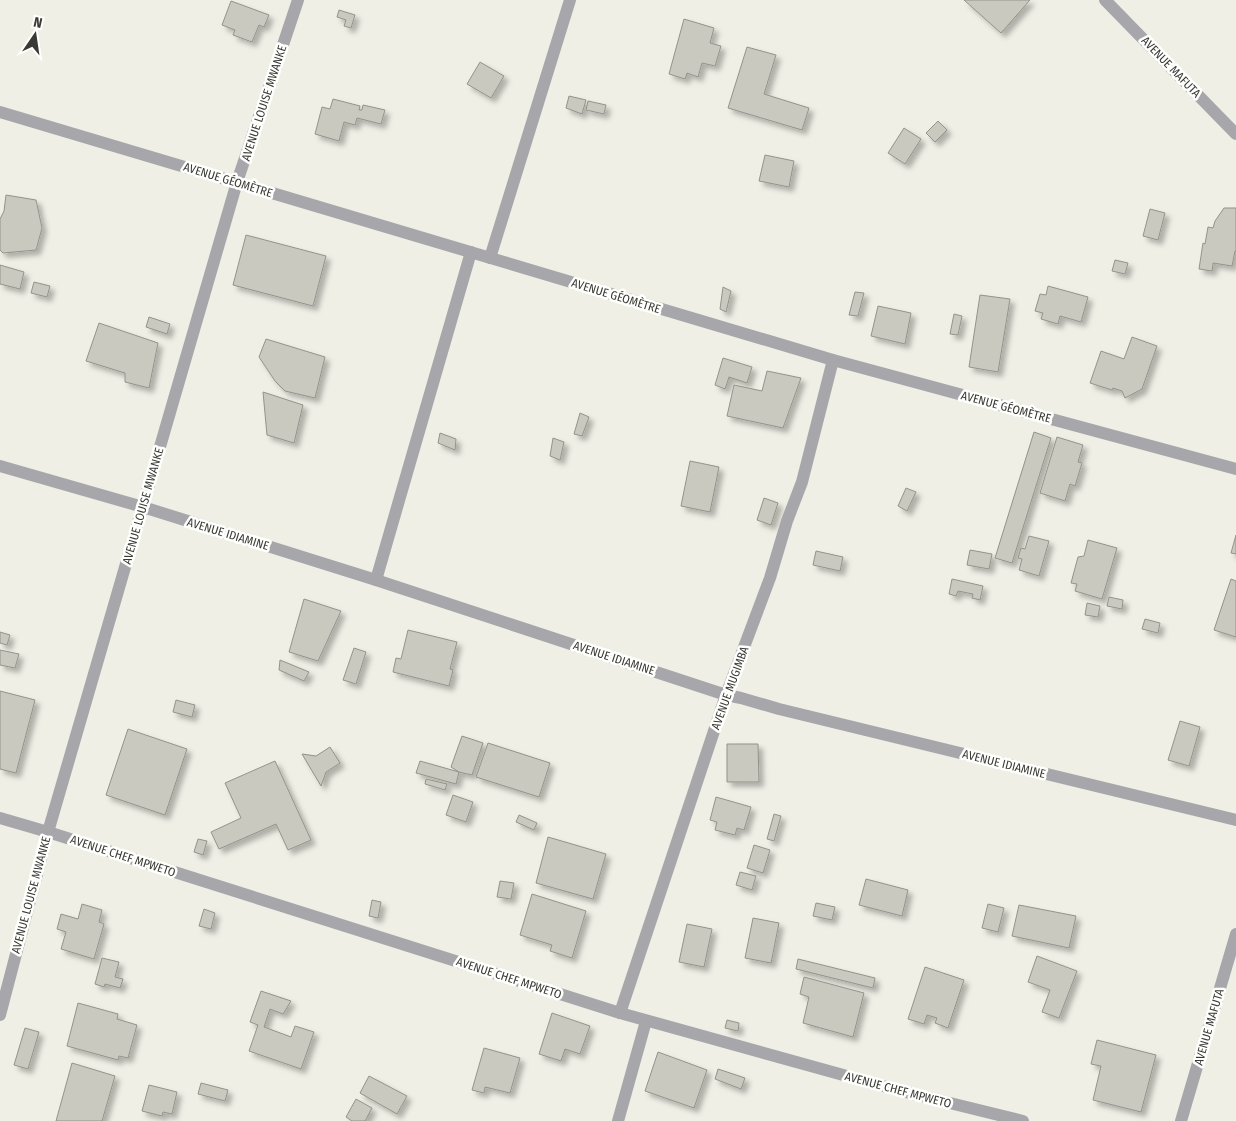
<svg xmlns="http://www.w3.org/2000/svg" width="1236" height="1121" viewBox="0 0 1236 1121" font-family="'Fira Sans Condensed',sans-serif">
  <defs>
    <filter id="shadow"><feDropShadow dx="4.5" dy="4.5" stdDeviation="2.5" flood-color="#0004"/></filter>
  </defs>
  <rect width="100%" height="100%" fill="#efefe6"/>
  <!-- building -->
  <g fill="#c9c9c0" stroke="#93938a" filter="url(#shadow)">
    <path d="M964,0H1030L1001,33Z"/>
    <path d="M231,1L269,15L264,27L259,25L252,42L233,35L235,30L222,25Z"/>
    <path d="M339,10L355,15L351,28L344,26L346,20L337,17Z"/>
    <path d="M684,19L714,28L710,43L721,46L715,66L702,63L698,77L687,73L685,79L669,74Z"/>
    <path d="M747,47L776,55L764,94L809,108L802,130L728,108Z"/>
    <path d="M480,62L504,76L491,98L467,84Z"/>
    <path d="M569,96L586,100L582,114L566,108Z"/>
    <path d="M333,99L360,106L359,110H362L363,105L385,110L381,124L357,118L355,125L344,122L339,141L315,134L322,107L330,109Z"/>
    <path d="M588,101L606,105L604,114L586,110Z"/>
    <path d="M938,121L947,130L935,142L926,133Z"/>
    <path d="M904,128L921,139L905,164L888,153Z"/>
    <path d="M765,155L794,161L789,187L759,181Z"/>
    <path d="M6,195L36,200L42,228L36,250L3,253L0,250V219L4,211Z"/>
    <path d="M1224,208H1236V252L1235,251L1232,266L1213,263L1212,271L1199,269L1203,243L1205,244L1208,227L1213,228L1215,221Z"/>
    <path d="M1150,209L1165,213L1158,240L1143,236Z"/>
    <path d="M246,235L326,256L313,306L233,285Z"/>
    <path d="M1115,260L1128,263L1125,274L1112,271Z"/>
    <path d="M0,265L24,272L20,289L0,284Z"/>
    <path d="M34,282L50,286L47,297L31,293Z"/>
    <path d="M1048,286L1088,297L1081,322L1060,316L1058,324L1041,319L1043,313L1035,311L1040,294L1046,295Z"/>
    <path d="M723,287L731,291L726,312L720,309Z"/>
    <path d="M855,292L864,293L858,316L849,315Z"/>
    <path d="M980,295L1010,299L998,372L969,367Z"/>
    <path d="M878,306L911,313L905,344L871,336Z"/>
    <path d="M954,314L962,316L958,335L950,334Z"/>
    <path d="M149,317L170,324L167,334L146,327Z"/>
    <path d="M99,323L158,343L149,388L125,382V373L86,361Z"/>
    <path d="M1132,337L1157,346L1142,389L1125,398L1122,391L1113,388L1112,390L1090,383L1101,351L1124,359Z"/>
    <path d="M266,339L325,357L315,398L285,391L275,381L259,357Z"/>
    <path d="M723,358L752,367L747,383L729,377L725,389L715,385Z"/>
    <path d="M767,371L801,378L783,428L727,416L734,385L762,391Z"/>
    <path d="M263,392L303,405L294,443L267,435Z"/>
    <path d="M580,413L589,417L582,436L574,434Z"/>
    <path d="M1034,432L1051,438L1012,563L995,558Z"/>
    <path d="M440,433L456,439L455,450L438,443Z"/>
    <path d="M1057,437L1083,445L1078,462L1082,463L1075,486L1070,484L1065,501L1040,493Z"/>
    <path d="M553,438L564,442L560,460L550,456Z"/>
    <path d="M690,461L719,467L710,512L681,506Z"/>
    <path d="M906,488L916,492L907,511L898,506Z"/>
    <path d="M764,498L778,503L771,525L757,520Z"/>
    <path d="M1236,535V554L1231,553Z"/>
    <path d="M1029,536L1049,541L1039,576L1019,570L1022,559L1018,558L1021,548L1025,549Z"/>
    <path d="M1088,540L1117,548L1102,599L1075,591L1077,584L1071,583L1078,557L1084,556Z"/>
    <path d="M970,550L992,554L989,569L967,565Z"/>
    <path d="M816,551L843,557L840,571L813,565Z"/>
    <path d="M952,579L983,586L980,600L972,598L973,594L958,591L956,596L949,594Z"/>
    <path d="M1231,579L1236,581V637L1214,630Z"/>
    <path d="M1109,597L1123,600L1122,609L1107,606Z"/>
    <path d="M304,599L341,611L318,661L289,652Z"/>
    <path d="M1087,603L1100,606L1098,617L1085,615Z"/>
    <path d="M1145,619L1160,623L1158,633L1142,629Z"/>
    <path d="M408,630L457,642L450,669L453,670L449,686L393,672L396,658L401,659Z"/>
    <path d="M0,632L10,635L7,645L0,643Z"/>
    <path d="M354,648L366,652L356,684L343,680Z"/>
    <path d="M0,650L19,654L15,668L0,665Z"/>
    <path d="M280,660L309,672L304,681L279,670Z"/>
    <path d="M0,691L35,700L16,773L0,769Z"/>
    <path d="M176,700L195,705L192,717L173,712Z"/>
    <path d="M1180,721L1200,727L1189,766L1168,760Z"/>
    <path d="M128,729L187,749L165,815L106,795Z"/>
    <path d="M462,736L483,743L472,775L459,772L451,767Z"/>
    <path d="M488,743L550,763L539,797L476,777Z"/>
    <path d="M727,744H758L759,782H727Z"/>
    <path d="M330,747L340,763L326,772L321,786L302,754L316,756Z"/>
    <path d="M275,761L311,840L288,850L276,824L219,849L211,832L241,818L225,783Z"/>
    <path d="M420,761L459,772L456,784L416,773Z"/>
    <path d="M426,779L447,784L445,790L425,784Z"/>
    <path d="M453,795L473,802L466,822L446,815Z"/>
    <path d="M716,797L751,807L744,830L737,828L735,835L715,830L717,822L710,820Z"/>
    <path d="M774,814L781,816L774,841L767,839Z"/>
    <path d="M519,815L537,823L534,830L516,822Z"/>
    <path d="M548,837L606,854L593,899L536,883Z"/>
    <path d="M198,839L207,841L203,855L194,852Z"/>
    <path d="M754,845L770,850L763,873L747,868Z"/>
    <path d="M740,872L756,876L752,890L736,885Z"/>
    <path d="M866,879L908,890L902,916L859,905Z"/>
    <path d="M500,881L514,883L511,899L497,897Z"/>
    <path d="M532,894L586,911L572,958L550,951L552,945L520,935Z"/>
    <path d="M372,900L381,902L378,918L369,916Z"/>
    <path d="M816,903L835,907L832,920L813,916Z"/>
    <path d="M82,904L102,910L99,922L104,924L94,959L61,949L66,932L57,929L61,914L78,919Z"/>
    <path d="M988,904L1004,908L998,932L982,928Z"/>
    <path d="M1019,905L1076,916L1069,948L1012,936Z"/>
    <path d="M204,909L215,913L211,929L199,926Z"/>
    <path d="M753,918L779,923L771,963L745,958Z"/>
    <path d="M687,924L712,929L704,967L679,962Z"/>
    <path d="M1037,956L1077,971L1059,1018L1042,1012L1050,990L1028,982Z"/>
    <path d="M102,958L119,962L115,977L123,979L120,988L105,984L104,987L95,984Z"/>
    <path d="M798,959L875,978L873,988L796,969Z"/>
    <path d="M925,967L964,980L948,1028L935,1023L937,1018L927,1015L924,1024L908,1019Z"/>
    <path d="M804,977L864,993L853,1037L803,1023L809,997L800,994Z"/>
    <path d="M261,991L291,1001L283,1014L270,1009L264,1027L291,1037L295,1026L314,1032L301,1069L249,1051L258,1025L250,1022Z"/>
    <path d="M78,1003L118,1014L117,1019L137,1025L128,1058L119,1056L118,1060L67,1046Z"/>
    <path d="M552,1013L590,1026L580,1054L565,1049L561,1061L539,1054Z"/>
    <path d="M727,1020L739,1023L738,1031L725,1028Z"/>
    <path d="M25,1028L39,1032L28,1069L14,1065Z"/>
    <path d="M1097,1040L1156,1055L1141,1112L1093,1100L1101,1066L1091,1064Z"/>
    <path d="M484,1048L520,1058L510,1093L485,1087L484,1093L472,1090Z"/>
    <path d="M658,1052L707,1070L694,1108L645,1091Z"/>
    <path d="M72,1063L115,1076L102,1121H56Z"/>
    <path d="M718,1069L745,1078L741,1089L715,1079Z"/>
    <path d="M369,1076L407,1096L397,1114L360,1093Z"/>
    <path d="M201,1083L228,1090L225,1101L198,1094Z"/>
    <path d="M149,1085L177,1092L172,1114L163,1112L162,1116L142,1111Z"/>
    <path d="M356,1099L372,1108L365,1121H352L346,1117Z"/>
  </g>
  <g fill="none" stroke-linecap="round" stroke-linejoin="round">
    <!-- minor -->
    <g stroke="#a7a6aa" stroke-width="12">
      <path d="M1105,0L1236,134"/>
      <path d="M0,112L833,360L1236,469"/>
      <path d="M490,258L570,0"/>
      <path d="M0,466L143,507L376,580L726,695L741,698L779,709L1236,820"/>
      <path d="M376,580L471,252"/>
      <path d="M0,818L48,832L620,1013L901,1091L1023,1121"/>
      <path d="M620,1013L726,695L770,578L787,521L802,482L833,360"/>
      <path d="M0,1015L48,832L237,182L298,0"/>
      <path d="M618,1121L646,1021"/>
      <path d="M1181,1121L1236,934"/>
    </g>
  </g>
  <g text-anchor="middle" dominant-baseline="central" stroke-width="5" stroke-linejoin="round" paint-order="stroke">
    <!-- street labels -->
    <g font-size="12" fill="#393935" stroke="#fffffe">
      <text transform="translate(1171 67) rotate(46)">AVENUE MAFUTA</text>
      <text transform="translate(264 103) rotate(-72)">AVENUE LOUISE MWANKE</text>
      <text transform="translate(228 180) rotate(17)">AVENUE GÉOMÈTRE</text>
      <text transform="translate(616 296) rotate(17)">AVENUE GÉOMÈTRE</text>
      <text transform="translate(1006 407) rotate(15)">AVENUE GÉOMÈTRE</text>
      <text transform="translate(143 506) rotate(-74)">AVENUE LOUISE MWANKE</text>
      <text transform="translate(228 534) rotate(17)">AVENUE IDIAMINE</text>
      <text transform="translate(614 658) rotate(18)">AVENUE IDIAMINE</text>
      <text transform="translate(730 688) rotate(-70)">AVENUE MUGIMBA</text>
      <text transform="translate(1004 764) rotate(14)">AVENUE IDIAMINE</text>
      <text transform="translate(123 856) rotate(18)">AVENUE CHEF MPWETO</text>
      <text transform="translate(31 895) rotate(-75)">AVENUE LOUISE MWANKE</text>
      <text transform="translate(509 978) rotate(18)">AVENUE CHEF MPWETO</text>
      <text transform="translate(1209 1027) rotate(-74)">AVENUE MAFUTA</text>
      <text transform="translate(898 1090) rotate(15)">AVENUE CHEF MPWETO</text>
    </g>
  </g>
  <!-- north arrow -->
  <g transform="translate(35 35) rotate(13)" stroke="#fffffe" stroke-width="4" paint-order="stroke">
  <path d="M0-4L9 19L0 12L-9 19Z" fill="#393935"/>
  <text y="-8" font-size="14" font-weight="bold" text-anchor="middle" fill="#393935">N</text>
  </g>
</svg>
